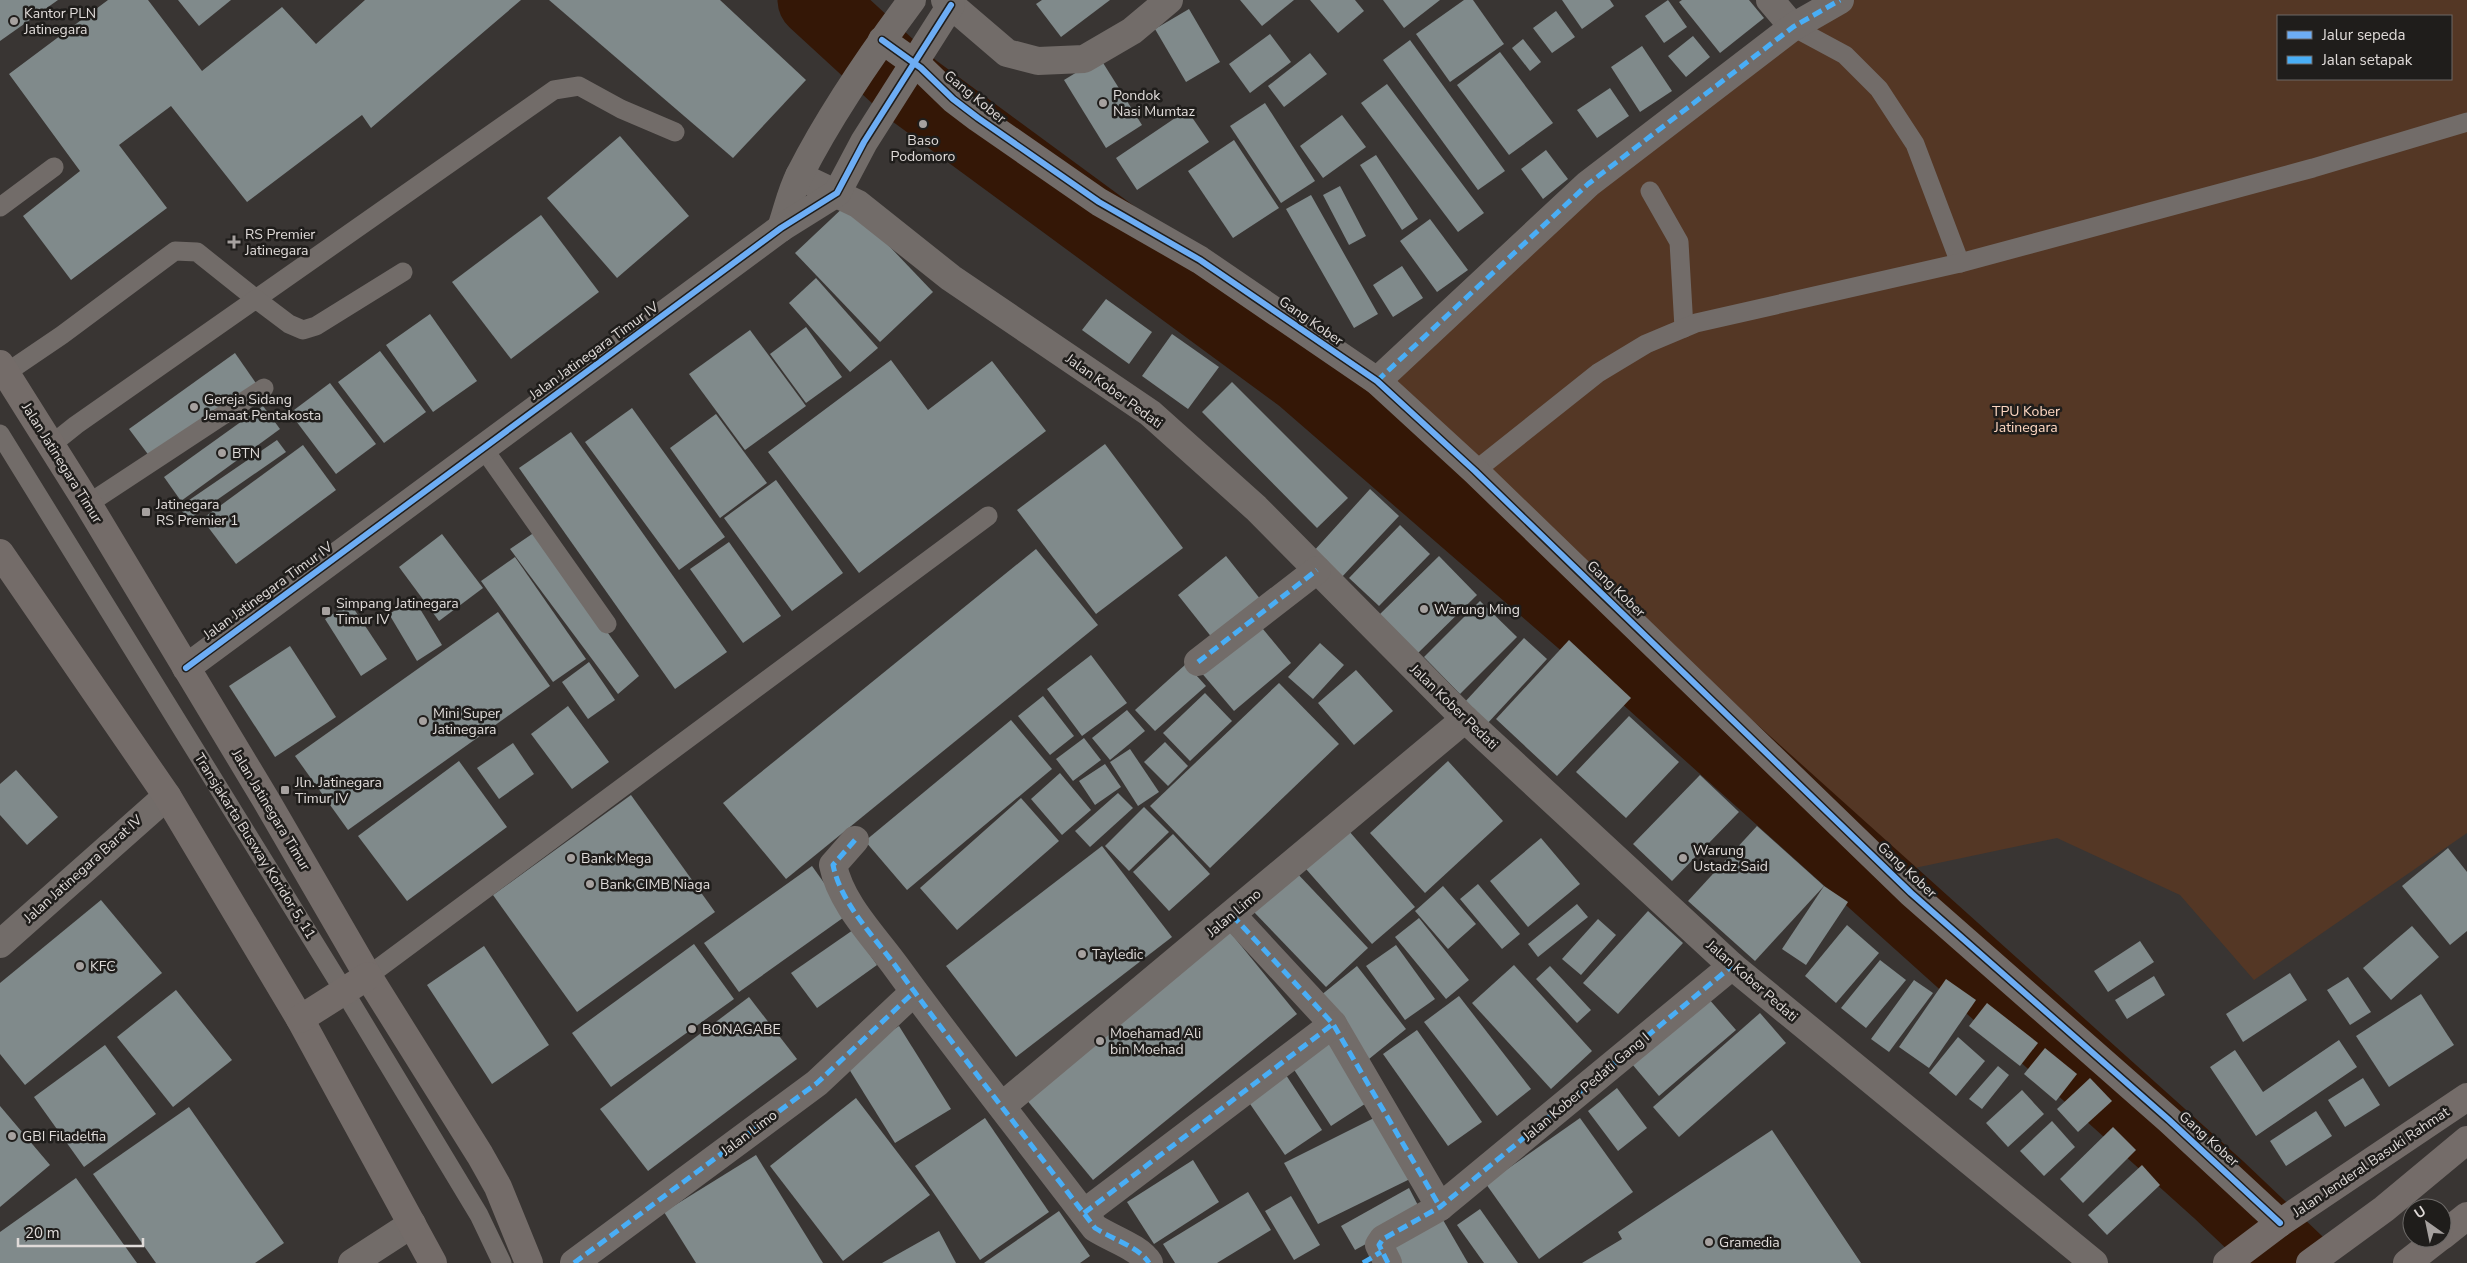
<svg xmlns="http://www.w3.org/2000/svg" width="2467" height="1263" viewBox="0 0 2467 1263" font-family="'Nunito Sans',sans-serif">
  <rect width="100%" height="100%" fill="#393533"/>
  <!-- green -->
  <path fill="#543725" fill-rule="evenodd" d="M1840,0H2467V833L2254,980L2180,895L2057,838L1891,873L1377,381L1588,184ZM2278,16H2451V79H2278Z"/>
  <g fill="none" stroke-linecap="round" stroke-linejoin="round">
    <!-- river -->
    <path stroke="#341706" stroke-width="75" d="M815,0L913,90L1302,376L1636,666L2219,1190L2296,1263"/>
  </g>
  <!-- building -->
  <g fill="#808a8b">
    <path d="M0,0H58L0,41Z"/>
    <path d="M108,0H148L202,71L282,7L316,44L365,0H521L371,128L362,115L247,202L171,106L119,145L167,208L71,280L23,216L80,171L9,74Z"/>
    <path d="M178,0H231L199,26Z"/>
    <path d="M549,0H720L806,80L733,158Z"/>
    <path d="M1042,0H1110L1061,37L1036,4Z"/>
    <path d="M1240,0H1294L1262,26Z"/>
    <path d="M1310,0H1355L1364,11L1338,33Z"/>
    <path d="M1383,0H1440L1404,28Z"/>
    <path d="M1464,0H1473L1504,44L1450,82L1416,34Z"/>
    <path d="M1562,0H1610L1614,6L1582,29Z"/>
    <path d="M1668,0L1687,27L1664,43L1645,16Z"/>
    <path d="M1682,0H1749L1764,18L1720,53L1679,2Z"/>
    <path d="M1189,9L1220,62L1186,82L1155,29Z"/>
    <path d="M1556,11L1575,37L1552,53L1533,28Z"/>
    <path d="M1270,34L1291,62L1250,93L1229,64Z"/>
    <path d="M1693,36L1710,57L1686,77L1668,56Z"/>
    <path d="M1523,39L1541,62L1530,71L1512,48Z"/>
    <path d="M1410,40L1505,171L1478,190L1383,60Z"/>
    <path d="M1642,46L1672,91L1640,112L1611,67Z"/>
    <path d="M1500,52L1553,123L1509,155L1457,85Z"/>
    <path d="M1310,53L1327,74L1284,107L1268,86Z"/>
    <path d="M1100,58L1142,125L1106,148L1064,80Z"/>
    <path d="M1387,84L1484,213L1458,232L1361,103Z"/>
    <path d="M1610,88L1629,116L1597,138L1577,110Z"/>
    <path d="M1265,103L1315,181L1281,203L1230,126Z"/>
    <path d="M1187,110L1209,142L1137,190L1116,158Z"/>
    <path d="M1342,115L1366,147L1323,178L1300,146Z"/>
    <path d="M620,136L689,216L617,278L547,198Z"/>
    <path d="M1234,140L1279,208L1233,238L1188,171Z"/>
    <path d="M1546,150L1568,179L1543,199L1521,169Z"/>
    <path d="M1376,155L1418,219L1402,230L1360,165Z"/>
    <path d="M1340,186L1366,236L1349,245L1323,195Z"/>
    <path d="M1311,195L1378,314L1354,328L1286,209Z"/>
    <path d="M848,203L933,292L880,342L795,253Z"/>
    <path d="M541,215L599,292L511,359L452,282Z"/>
    <path d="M1430,219L1468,270L1437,292L1400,241Z"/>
    <path d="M1402,266L1423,298L1393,317L1373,285Z"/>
    <path d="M816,278L878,348L850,372L789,303Z"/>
    <path d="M1106,299L1152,332L1129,364L1082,330Z"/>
    <path d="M430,314L477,381L433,412L386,345Z"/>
    <path d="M806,327L842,377L806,403L770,354Z"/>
    <path d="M750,330L806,406L745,450L689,374Z"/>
    <path d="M1172,334L1219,367L1188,409L1142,376Z"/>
    <path d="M380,351L426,412L384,443L338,382Z"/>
    <path d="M235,353L258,386L153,461L129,429Z"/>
    <path d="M891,360L928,410L992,361L1046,431L859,573L768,452Z"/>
    <path d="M1232,382L1348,498L1317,528L1202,412Z"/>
    <path d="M330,383L376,444L336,474L290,413Z"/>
    <path d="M263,406L280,429L181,501L164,477Z"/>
    <path d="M632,408L725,537L679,570L585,442Z"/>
    <path d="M716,414L767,483L720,518L670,448Z"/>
    <path d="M571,432L727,652L675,689L519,468Z"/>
    <path d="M277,440L286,452L188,520L179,507Z"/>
    <path d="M1105,444L1183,548L1096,614L1017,510Z"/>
    <path d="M303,445L336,490L236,564L202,519Z"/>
    <path d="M776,480L843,573L792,611L724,518Z"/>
    <path d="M1370,489L1399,516L1340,579L1312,553Z"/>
    <path d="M1400,525L1430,554L1379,606L1349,578Z"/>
    <path d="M535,532L639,676L618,694L510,549Z"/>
    <path d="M442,534L483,588L439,621L399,567Z"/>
    <path d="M729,542L781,616L743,643L690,569Z"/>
    <path d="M1036,549L1098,625L786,879L723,803Z"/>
    <path d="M1226,556L1261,600L1213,639L1178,595Z"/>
    <path d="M1439,556L1477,595L1416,655L1377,617Z"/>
    <path d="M515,557L586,659L553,682L481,581Z"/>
    <path d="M414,599L442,645L417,661L389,614Z"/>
    <path d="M1480,601L1517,637L1460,694L1424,657Z"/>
    <path d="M350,603L387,659L361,676L325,619Z"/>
    <path d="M498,612L550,686L348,830L295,756Z"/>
    <path d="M1258,623L1291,663L1234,711L1200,671Z"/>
    <path d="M1524,638L1547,659L1486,725L1463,704Z"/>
    <path d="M1569,640L1631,698L1557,776L1496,719Z"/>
    <path d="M1320,643L1344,665L1313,699L1288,677Z"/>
    <path d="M290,646L336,717L275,757L229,686Z"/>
    <path d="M1091,655L1127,703L1082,736L1047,689Z"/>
    <path d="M589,662L615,700L588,719L562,682Z"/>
    <path d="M1186,664L1206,686L1155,731L1135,710Z"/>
    <path d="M1356,670L1393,711L1354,745L1318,703Z"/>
    <path d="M1279,683L1339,744L1210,868L1150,806Z"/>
    <path d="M1205,693L1232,721L1190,761L1163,733Z"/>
    <path d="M1043,696L1074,736L1050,755L1018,716Z"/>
    <path d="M568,706L609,762L572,789L531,734Z"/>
    <path d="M1127,710L1145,731L1110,760L1092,738Z"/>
    <path d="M1629,716L1679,762L1626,818L1576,772Z"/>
    <path d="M1011,720L1052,769L907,890L865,841Z"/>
    <path d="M1084,738L1101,760L1073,781L1056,759Z"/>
    <path d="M1165,742L1188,766L1168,786L1144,762Z"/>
    <path d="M513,743L534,774L499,799L477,768Z"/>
    <path d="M1130,749L1159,792L1138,806L1110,762Z"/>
    <path d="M459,761L507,827L407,901L358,836Z"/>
    <path d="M1448,761L1503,821L1425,893L1370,833Z"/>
    <path d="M1105,764L1121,787L1095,805L1079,781Z"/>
    <path d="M16,770L58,817L27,845L0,815V784Z"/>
    <path d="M1060,773L1091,810L1062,835L1031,799Z"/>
    <path d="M1700,775L1739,812L1672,881L1633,844Z"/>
    <path d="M1118,793L1133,808L1090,847L1075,831Z"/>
    <path d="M631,795L715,912L577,1012L493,895Z"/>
    <path d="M1021,798L1059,841L957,930L920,888Z"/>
    <path d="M1144,807L1169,832L1129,871L1105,846Z"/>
    <path d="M1342,823L1415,907L1372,944L1299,861Z"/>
    <path d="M1757,826L1824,886L1755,961L1688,901Z"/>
    <path d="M1173,834L1210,874L1169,911L1133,872Z"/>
    <path d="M1541,838L1580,884L1528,927L1490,881Z"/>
    <path d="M1102,846L1172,937L1016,1057L946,966Z"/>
    <path d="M2448,848L2467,872V931L2450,945L2402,886Z"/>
    <path d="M812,866L847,915L739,992L704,943Z"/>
    <path d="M1294,870L1368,948L1326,987L1252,910Z"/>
    <path d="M1478,884L1520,934L1502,949L1460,899Z"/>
    <path d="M1443,886L1476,924L1448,949L1415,911Z"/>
    <path d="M1824,886L1848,902L1806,965L1782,949Z"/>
    <path d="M101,900L162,973L25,1085L0,1054V983Z"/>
    <path d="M1577,904L1588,917L1538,957L1528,944Z"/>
    <path d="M1648,911L1683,943L1618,1014L1583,983Z"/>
    <path d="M1419,918L1469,980L1446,999L1395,937Z"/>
    <path d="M1598,919L1616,935L1581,975L1562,959Z"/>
    <path d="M1847,925L1879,953L1836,1003L1805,976Z"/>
    <path d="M1225,926L1297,1014L1093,1180L1021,1093Z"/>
    <path d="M2412,926L2439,957L2391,1000L2363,968Z"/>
    <path d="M853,930L877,965L817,1008L791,973Z"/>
    <path d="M2140,941L2154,962L2108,992L2094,971Z"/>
    <path d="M694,944L734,999L611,1087L572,1033Z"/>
    <path d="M1396,945L1435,999L1405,1020L1366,966Z"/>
    <path d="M484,946L549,1045L492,1084L427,985Z"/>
    <path d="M1880,960L1906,980L1866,1028L1841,1008Z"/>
    <path d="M1514,965L1592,1051L1551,1089L1472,1003Z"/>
    <path d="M1357,966L1406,1029L1369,1059L1320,996Z"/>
    <path d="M1550,966L1591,1010L1577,1023L1536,979Z"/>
    <path d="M2290,973L2307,1000L2243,1042L2226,1014Z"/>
    <path d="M2154,976L2165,995L2127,1019L2115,1000Z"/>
    <path d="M2348,977L2371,1012L2350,1025L2327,990Z"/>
    <path d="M1946,979L1976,1000L1929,1068L1899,1047Z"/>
    <path d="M1914,980L1933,993L1889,1052L1871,1039Z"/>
    <path d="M176,990L232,1060L173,1107L117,1037Z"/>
    <path d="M2421,994L2454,1045L2389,1087L2356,1036Z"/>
    <path d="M1459,996L1531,1089L1497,1116L1424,1022Z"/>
    <path d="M749,997L797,1059L648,1171L600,1109Z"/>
    <path d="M1708,998L1736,1030L1659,1096L1632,1064Z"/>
    <path d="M1987,1003L2038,1043L2020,1066L1969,1026Z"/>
    <path d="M1760,1013L1786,1043L1679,1137L1653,1107Z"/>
    <path d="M899,1026L951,1109L895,1143L844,1061Z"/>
    <path d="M1417,1030L1482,1122L1448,1146L1383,1054Z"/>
    <path d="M1330,1035L1371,1100L1331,1126L1289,1062Z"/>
    <path d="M1958,1037L1985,1061L1956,1096L1929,1073Z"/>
    <path d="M2339,1040L2357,1067L2256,1136L2210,1067L2235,1050L2263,1092Z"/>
    <path d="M105,1045L156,1114L84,1167L34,1097Z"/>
    <path d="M2045,1048L2077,1074L2056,1101L2024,1074Z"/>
    <path d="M1998,1066L2009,1075L1982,1109L1969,1099Z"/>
    <path d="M1286,1075L1322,1130L1285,1155L1248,1101Z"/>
    <path d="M2090,1078L2112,1101L2078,1132L2057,1109Z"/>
    <path d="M2363,1078L2380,1105L2345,1127L2328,1100Z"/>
    <path d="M1617,1088L1647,1128L1618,1151L1588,1111Z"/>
    <path d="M2022,1090L2044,1114L2008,1147L1986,1123Z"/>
    <path d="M856,1098L930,1195L843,1261L770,1166Z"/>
    <path d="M0,1106L50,1165L0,1207Z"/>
    <path d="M189,1107L284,1243L255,1263H156L93,1174Z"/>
    <path d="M2316,1111L2332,1136L2286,1166L2270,1141Z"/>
    <path d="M1380,1115L1410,1179L1318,1224L1284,1163Z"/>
    <path d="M985,1118L1049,1212L980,1260L915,1166Z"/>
    <path d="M1580,1118L1633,1192L1539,1259L1486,1184Z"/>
    <path d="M2052,1121L2075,1147L2044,1176L2020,1151Z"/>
    <path d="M2113,1127L2136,1150L2083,1203L2060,1179Z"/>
    <path d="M1772,1130L1861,1263H1582L1622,1239L1618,1232Z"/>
    <path d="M756,1155L823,1263H696L664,1212Z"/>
    <path d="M1193,1160L1219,1202L1154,1244L1127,1202Z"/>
    <path d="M2142,1165L2160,1185L2107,1235L2088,1215Z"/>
    <path d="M76,1178L137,1263H0V1232Z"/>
    <path d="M1409,1188L1422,1213L1355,1250L1341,1226Z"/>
    <path d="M1248,1192L1271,1230L1217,1263H1175L1163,1244Z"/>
    <path d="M1291,1196L1320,1245L1294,1260L1265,1211Z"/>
    <path d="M1480,1209L1518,1263H1484L1457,1225Z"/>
    <path d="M1059,1211L1090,1256L1080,1263H984Z"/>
    <path d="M1439,1213L1468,1263H1394L1383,1245Z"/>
    <path d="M939,1231L956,1263H882Z"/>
  </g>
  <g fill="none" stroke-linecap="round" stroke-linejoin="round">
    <!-- service -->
    <g stroke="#726c69" stroke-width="19">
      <path d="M1793,27L1845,55L1879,89L1915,144L1960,263"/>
      <path d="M1650,191L1679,242L1684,328"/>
      <path d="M0,207L54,167"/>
      <path d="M6,373L62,335L175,251L197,252L256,299L554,90L579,86L621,109L675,132"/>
      <path d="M0,434L344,991L479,1215L502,1263"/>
      <path d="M51,445L76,425L256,299L289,324L303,330L316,326L403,272"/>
      <path d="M483,448L607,624"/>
      <path d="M1475,471L1598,373L1646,344L1696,323L1960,263L2313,168L2467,122"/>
      <path d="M88,504L264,388"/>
      <path d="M368,976L988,516"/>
    </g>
    <!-- minor -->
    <g stroke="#726c69" stroke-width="28">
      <path d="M1770,0L1793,27"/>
      <path d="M951,5L1007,53L1038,61L1084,59L1132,31L1169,0"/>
      <path d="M882,40L921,68L953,99L978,118L1099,202L1200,260L1377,381L1475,471L1911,893L2169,1120L2280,1223"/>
      <path d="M799,176L858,204L951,278L1150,413L1256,508L1465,719L1732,966L2094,1263"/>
      <path d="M1377,381L1588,184L1793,27L1840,0"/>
      <path d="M1198,662L1317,570"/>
      <path d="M855,840L833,865C841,904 874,936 897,968C961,1056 1029,1141 1095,1228C1112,1239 1139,1247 1149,1263"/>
      <path d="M1232,915L1333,1024L1440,1207"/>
      <path d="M1003,1105L1465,719"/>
      <path d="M1084,1213L1333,1024"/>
      <path d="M352,1263L412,1224"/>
      <path d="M574,1263L817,1083L914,992"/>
      <path d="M1388,1263L1379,1245L1383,1239L1440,1207L1732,966"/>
    </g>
    <!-- tertiary -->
    <g stroke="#726c69" stroke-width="28">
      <path d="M781,228C787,211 791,191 800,174C831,113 871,55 912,0"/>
      <path d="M186,668L781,228L837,193L864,142L951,5L945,0"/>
      <path d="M0,944L167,796"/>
    </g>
    <!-- primary -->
    <g stroke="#746c69" stroke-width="28">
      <path d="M0,364L88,504L266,800L368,976L480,1155L498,1187L529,1263"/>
      <path d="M0,553L167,796L300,1019L433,1263"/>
      <path d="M300,1019L368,976"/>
      <path d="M2442,1236L2467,1216"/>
      <path d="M2227,1263L2280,1223L2467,1097"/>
      <path d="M2310,1263L2384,1209L2467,1140"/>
      <path d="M2407,1263L2439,1238"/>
    </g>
    <!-- quiet -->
    <g stroke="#49aef6" stroke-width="5" stroke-dasharray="10 5" stroke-linecap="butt">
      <path d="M1377,381L1588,184L1793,27L1840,0"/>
      <path d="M1198,662L1317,570"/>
      <path d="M855,840L833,865C841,904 874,936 897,968C961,1056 1029,1141 1095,1228C1112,1239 1139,1247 1149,1263"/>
      <path d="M1232,915L1333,1024L1440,1207"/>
      <path d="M1084,1213L1333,1024"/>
      <path d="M574,1263L817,1083L914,992"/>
      <path d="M1363,1263L1381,1252"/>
      <path d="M1388,1263L1379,1245L1383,1239L1440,1207L1732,966"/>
    </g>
    <defs>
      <g id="cycleway">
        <path d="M882,40L921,68L953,99L978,118L1099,202L1200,260L1377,381L1475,471L1911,893L2169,1120L2280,1223"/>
        <path d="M186,668L781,228L837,193L864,142L951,5"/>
      </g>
    </defs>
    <!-- cycleway casing -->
    <use href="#cycleway" stroke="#1f1d1b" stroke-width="9"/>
    <!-- cycleway -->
    <use href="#cycleway" stroke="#6dadf4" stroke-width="6"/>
  </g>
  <!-- markers -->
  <g fill="#a6a19f" stroke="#1f1d1b" stroke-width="2">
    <circle cx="14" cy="21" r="5"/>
    <circle cx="1103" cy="103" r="5"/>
    <circle cx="923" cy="124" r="5"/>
    <path d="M231.5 234.5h5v5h5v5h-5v5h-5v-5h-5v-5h5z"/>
    <circle cx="194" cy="407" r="5"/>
    <circle cx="222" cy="453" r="5"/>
    <rect x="141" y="507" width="10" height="10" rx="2.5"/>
    <circle cx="1424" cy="609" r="5"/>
    <rect x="321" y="606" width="10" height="10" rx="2.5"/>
    <circle cx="423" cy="721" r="5"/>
    <rect x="280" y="785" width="10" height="10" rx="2.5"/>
    <circle cx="571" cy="858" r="5"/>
    <circle cx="1683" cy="858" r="5"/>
    <circle cx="590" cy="884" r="5"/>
    <circle cx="1082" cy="954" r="5"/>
    <circle cx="80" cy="966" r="5"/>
    <circle cx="692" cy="1029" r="5"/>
    <circle cx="1100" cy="1041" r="5"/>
    <circle cx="12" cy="1136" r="5"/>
    <circle cx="1709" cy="1242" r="5"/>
  </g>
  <g text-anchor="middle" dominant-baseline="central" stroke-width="5" stroke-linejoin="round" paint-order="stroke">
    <!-- poi labels -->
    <g font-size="14" fill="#e0dbd9" stroke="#1f1d1b" text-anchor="start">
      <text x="24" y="13">Kantor PLN<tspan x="24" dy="16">Jatinegara</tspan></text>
      <text x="1113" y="95">Pondok<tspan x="1113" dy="16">Nasi Mumtaz</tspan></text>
      <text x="923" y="140" text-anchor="middle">Baso<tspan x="923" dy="16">Podomoro</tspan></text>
      <text x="245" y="234">RS Premier<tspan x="245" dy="16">Jatinegara</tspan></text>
      <text x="204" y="399">Gereja Sidang<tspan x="204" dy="16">Jemaat Pentakosta</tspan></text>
      <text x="232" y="453">BTN</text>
      <text x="156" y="504">Jatinegara<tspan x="156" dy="16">RS Premier 1</tspan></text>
      <text x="336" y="603">Simpang Jatinegara<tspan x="336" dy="16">Timur IV</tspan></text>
      <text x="1434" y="609">Warung Ming</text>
      <text x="433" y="713">Mini Super<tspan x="433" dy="16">Jatinegara</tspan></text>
      <text x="295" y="782">Jln. Jatinegara<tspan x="295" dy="16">Timur IV</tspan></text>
      <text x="1693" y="850">Warung<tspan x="1693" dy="16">Ustadz Said</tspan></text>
      <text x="581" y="858">Bank Mega</text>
      <text x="600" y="884">Bank CIMB Niaga</text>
      <text x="1092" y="954">Tayledic</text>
      <text x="90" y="966">KFC</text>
      <text x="702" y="1029">BONAGABE</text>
      <text x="1110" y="1033">Moehamad Ali<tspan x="1110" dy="16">bin Moehad</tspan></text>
      <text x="22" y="1136">GBI Filadelfia</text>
      <text x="1719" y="1242">Gramedia</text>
    </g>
    <!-- street labels -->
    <g font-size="14" fill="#e0dbd9" stroke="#1f1d1b">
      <text transform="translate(975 97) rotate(39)">Gang Kober</text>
      <text transform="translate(1311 321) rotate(35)">Gang Kober</text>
      <text transform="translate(594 351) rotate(-36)">Jalan Jatinegara Timur IV</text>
      <text transform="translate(1114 391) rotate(36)">Jalan Kober Pedati</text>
      <text transform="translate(62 463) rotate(58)">Jalan Jatinegara Timur</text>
      <text transform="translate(1616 589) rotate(44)">Gang Kober</text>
      <text transform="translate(268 591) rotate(-36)">Jalan Jatinegara Timur IV</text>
      <text transform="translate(1454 707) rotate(44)">Jalan Kober Pedati</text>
      <text transform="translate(271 810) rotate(59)">Jalan Jatinegara Timur</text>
      <text transform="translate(255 846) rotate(58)">Transjakarta Busway Koridor 5, 11</text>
      <text transform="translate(83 869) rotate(-42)">Jalan Jatinegara Barat IV</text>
      <text transform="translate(1907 870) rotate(43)">Gang Kober</text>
      <text transform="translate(1234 913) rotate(-40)">Jalan Limo</text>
      <text transform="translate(1752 981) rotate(41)">Jalan Kober Pedati</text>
      <text transform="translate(1586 1087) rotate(-40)">Jalan Kober Pedati Gang I</text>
      <text transform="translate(749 1133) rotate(-37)">Jalan Limo</text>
      <text transform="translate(2209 1139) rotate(42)">Gang Kober</text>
      <text transform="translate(2371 1162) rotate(-34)">Jalan Jenderal Basuki Rahmat</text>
    </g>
    <!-- park labels -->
    <g font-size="14" fill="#fed7c1" stroke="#1f1d1b">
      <text x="2026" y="411">TPU Kober<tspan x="2026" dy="16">Jatinegara</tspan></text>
    </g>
  </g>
  <!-- legend -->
  <rect x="2277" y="15" width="175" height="65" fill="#1f1d1b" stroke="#6c6967"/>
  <rect x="2287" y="31" width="25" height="8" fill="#6dadf4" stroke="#6c6967"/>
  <text x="2322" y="40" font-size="15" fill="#e0dbd9">Jalur sepeda</text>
  <rect x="2287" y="56" width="25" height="8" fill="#49aef6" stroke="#6c6967"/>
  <text x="2322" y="65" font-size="15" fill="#e0dbd9">Jalan setapak</text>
  <!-- north arrow -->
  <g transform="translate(2427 1223) rotate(327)"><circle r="24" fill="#1f1d1b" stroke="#6c6967"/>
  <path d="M0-4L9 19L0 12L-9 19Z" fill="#a6a19f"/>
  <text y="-8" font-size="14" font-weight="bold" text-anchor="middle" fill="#e0dbd9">U</text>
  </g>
  <!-- scale -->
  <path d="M18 1238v8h125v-8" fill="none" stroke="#e0dbd9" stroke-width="2.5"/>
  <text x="25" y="1238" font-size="15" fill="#e0dbd9" stroke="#1f1d1b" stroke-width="4" paint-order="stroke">20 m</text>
</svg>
